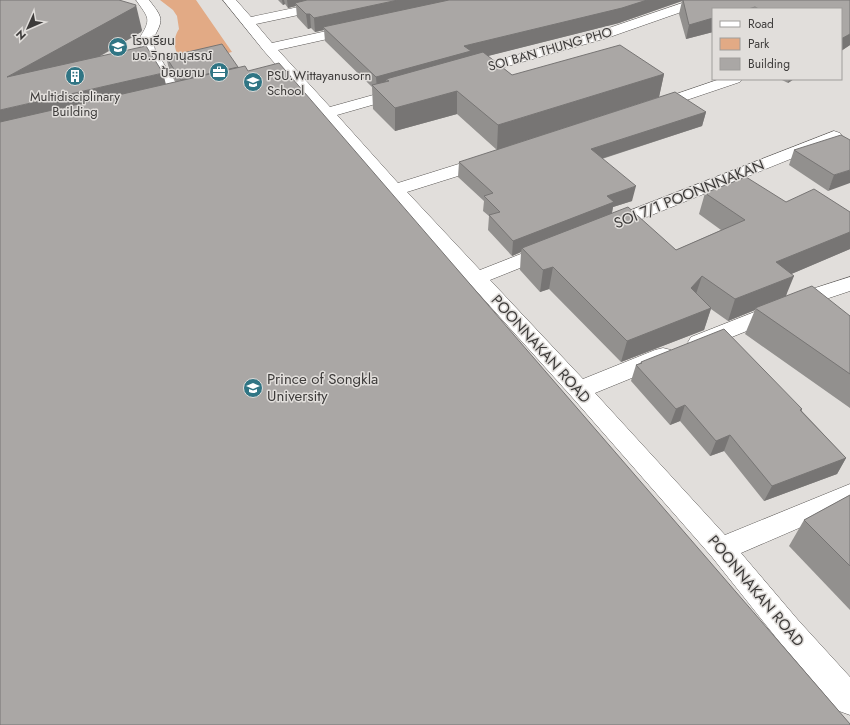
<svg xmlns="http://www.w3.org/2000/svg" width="850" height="725" viewBox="0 0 850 725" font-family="Jost,'Noto Sans Thai',sans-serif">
  <rect width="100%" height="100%" fill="#e1dedb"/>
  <!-- green -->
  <path fill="#e2aa85" d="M160,0H196L232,52L181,64C176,52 171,41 179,29L177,16L173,10Z"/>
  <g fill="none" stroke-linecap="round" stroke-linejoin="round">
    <defs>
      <g id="minor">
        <path d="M136,0H149C163,18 164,19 153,39L155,50L189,103L186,106L181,108L176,106L141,50L139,39C152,18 149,19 136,0Z"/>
        <path d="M223,0H236L251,17L332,0H356L354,3L350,4L256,24L272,43L354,25L359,26L361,29L359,32L278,50L330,107L402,87L407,89L410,92L407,95L337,115L398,183L481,157L487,156L493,157L495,161L493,165L407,192L480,270L541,246L548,244L555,246L558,250L555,254L490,280L583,379L655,350L663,348L671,350L674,356L671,362L595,393L725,535L850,484V506L741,553L798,620L850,677V715L839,711L778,640L712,557L571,396L389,194L264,51Z"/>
        <path d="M691,0H709L707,3L607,38L469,77L464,76L462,73L464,70L597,32Z"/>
        <path d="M720,79H742L740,82L660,109L655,111L650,109L647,106L650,103Z"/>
        <path d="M834,131L840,133L842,136L840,139L617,229L610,231L603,229L601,225L603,221Z"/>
        <path d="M850,277V291L829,298L707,347L699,350L691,347L688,342L691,337L815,288Z"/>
      </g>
    </defs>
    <!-- minor casing -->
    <use href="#minor" stroke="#5a5755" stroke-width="1"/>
    <!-- minor -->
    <use href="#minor" fill="#fff" fill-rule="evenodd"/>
  </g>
  <!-- wall -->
  <g fill="#92908e">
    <path d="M0,0H121H120L142,30L141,32L99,57L166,84L176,82L169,69L166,57L238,67L248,71L850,724Z"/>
    <path d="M278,0H850V45L841,51V9H713V32L686,39L679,14L682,1L619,23L487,56L512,75L664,74L659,97L497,150L457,114L395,131L373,109L372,87L325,41L324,30L315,32L311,28L308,29L297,17L296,6L288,8L285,4L283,5Z"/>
    <path d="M780,79H794L788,83Z"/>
    <path d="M706,112L702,126L602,159L632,201L613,207L612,213L676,250L721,230L699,214L705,193L786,202L850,212V249L791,274L786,296L850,316V408L745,334L755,310L728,321L711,309L704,330L621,362L549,289L540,292L520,270L521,252L512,256L488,230L489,216L483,211L484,201L458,177L459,162Z"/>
    <path d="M850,140L828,191L789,165L794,150Z"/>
    <path d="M641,362L802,409V411L846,458L837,474L764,501L724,451L710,456L680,421L670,425L631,381L636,365L640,363Z"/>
    <path d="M850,495V610L789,546L804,520Z"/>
  </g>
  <!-- shaded-wall -->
  <g fill="#777574">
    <path d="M282,0H284L285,4L283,5Z"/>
    <path d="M287,0H325L295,3L296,6L288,8Z"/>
    <path d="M398,0H464L323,27L324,30L315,32L314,18Z"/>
    <path d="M647,0H683L682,1L619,23L389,81L386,79L387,89L377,90L376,77L464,46Z"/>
    <path d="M136,5L142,30L141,32L17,104L7,77Z"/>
    <path d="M306,14H310L311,28L308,29Z"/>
    <path d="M713,18V32L686,39L689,25Z"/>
    <path d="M850,34V45L841,51V39Z"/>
    <path d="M163,73L170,100L0,140V110Z"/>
    <path d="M664,74L659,97L497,150L498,125Z"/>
    <path d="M789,79H794L788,83Z"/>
    <path d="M457,91V114L395,131V108Z"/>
    <path d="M706,112L702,126L588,163L591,149Z"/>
    <path d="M850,170V183L828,191L834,175Z"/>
    <path d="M636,186L632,201L613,207L611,217L522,248L521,252L512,256L513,241L607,196Z"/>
    <path d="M850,232V249L768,284L776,262Z"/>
    <path d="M553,267L549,289L540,292L543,270Z"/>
    <path d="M702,276L695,297L691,288Z"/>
    <path d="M794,276L785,298L755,308V310L728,321L735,299Z"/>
    <path d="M711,308L704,330L621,362L627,341Z"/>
    <path d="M685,405L680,421L670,425L676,409Z"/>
    <path d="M730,435L724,451L710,456L716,441Z"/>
    <path d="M846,458L837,474L764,501L772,486Z"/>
  </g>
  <!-- building -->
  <g fill="#aaa7a5" stroke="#777574">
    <path d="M0,0H119L136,5L135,7L7,77L146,46L163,73L0,110Z"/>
    <path d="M307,0H398L314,18L310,14H306L295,3Z"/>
    <path d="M449,0H647L622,8L464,46L471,51L376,77L323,27Z"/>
    <path d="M683,0H850V34L841,39V9H759L755,7L748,9H713V18L689,25Z"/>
    <path d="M222,44L238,67L181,80L166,57Z"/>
    <path d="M620,45L664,74L498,125L457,91L395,108L372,85L389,81L386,79L483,52L512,75Z"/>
    <path d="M279,63L850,724V725H0V122L245,66L248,71Z"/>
    <path d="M675,92L706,112L591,149L636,186L607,196L614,202L513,241L489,215L500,212L484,196L493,193L459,162Z"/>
    <path d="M841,135L850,140V170L834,175L794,150Z"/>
    <path d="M746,177L786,202L814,189L850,212V232L776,262L794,276L735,299L702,276L691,288L711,308L627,341L553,267L543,270L522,248L628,207L676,250L745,220L705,193Z"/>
    <path d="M812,286L850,316V374L755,308Z"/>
    <path d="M724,329L802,409L800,410L846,458L772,486L730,435L716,441L685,405L676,409L636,365L642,363L641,362Z"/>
    <path d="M850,495V566L804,520Z"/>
  </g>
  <!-- icons -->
  <defs>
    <symbol id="school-disc" viewBox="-11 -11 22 22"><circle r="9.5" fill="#307584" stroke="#e1dedb"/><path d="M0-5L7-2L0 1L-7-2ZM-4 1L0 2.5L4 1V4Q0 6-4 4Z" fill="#fff"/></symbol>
    <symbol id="office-disc" viewBox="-11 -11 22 22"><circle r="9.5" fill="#307584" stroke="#e1dedb"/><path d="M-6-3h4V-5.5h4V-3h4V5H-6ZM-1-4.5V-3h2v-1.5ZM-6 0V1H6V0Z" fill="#fff"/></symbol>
    <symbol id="building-disc" viewBox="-11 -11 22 22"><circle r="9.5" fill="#307584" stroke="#e1dedb"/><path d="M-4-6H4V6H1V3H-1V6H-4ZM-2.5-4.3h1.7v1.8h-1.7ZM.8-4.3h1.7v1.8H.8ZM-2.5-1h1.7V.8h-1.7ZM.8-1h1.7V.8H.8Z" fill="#fff"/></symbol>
    <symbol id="university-disc" viewBox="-11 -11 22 22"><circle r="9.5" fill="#307584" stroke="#e1dedb"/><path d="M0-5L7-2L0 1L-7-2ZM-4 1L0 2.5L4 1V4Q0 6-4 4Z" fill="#fff"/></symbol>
  </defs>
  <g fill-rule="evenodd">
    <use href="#school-disc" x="107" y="36" width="22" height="22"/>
    <use href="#office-disc" x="208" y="61" width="22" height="22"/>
    <use href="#building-disc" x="64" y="65" width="22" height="22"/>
    <use href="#school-disc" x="242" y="71" width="22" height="22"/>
    <use href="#university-disc" x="242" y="377" width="22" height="22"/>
  </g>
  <g text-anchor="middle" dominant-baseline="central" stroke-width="3" stroke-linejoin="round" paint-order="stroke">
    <!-- far-poi labels -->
    <g font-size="13" fill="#3d3b3a" stroke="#e1dedb" text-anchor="start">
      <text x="132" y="40">โรงเรียน<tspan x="132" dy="15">มอ.วิทยานุสรณ์</tspan></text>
      <text x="205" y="72" text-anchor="end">ป้อมยาม</text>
      <text x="267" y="75">PSU.Wittayanusorn<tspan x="267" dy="15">School</tspan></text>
      <text x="75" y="96" text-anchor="middle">Multidisciplinary<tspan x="75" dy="15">Building</tspan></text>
    </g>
    <!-- far-street labels -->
    <g font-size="13" fill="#3d3b3a" stroke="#e1dedb">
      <text transform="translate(550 49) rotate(-16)">SOI BAN THUNG PHO</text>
    </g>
    <!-- street labels -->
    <g font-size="15" fill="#3d3b3a" stroke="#e1dedb">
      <text transform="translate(689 194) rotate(-22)">SOI 7/1 POONNNAKAN</text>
      <text transform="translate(541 349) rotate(48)">POONNAKAN ROAD</text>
      <text transform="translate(756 591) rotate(50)">POONNAKAN ROAD</text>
    </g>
    <!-- poi labels -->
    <g font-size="15" fill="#3d3b3a" stroke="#e1dedb" text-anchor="start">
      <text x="267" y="379">Prince of Songkla<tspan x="267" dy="17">University</tspan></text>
    </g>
  </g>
  <!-- legend -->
  <rect x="712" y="8" width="130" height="72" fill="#e1dedb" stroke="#9f9d9b"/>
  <rect x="720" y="21" width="20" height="6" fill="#ffffff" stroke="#9f9d9b"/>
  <text x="748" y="28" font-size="12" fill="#3d3b3a">Road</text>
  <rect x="720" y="38" width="20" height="12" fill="#e2aa85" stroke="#9f9d9b"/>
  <text x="748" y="48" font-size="12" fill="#3d3b3a">Park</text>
  <rect x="720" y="58" width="20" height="12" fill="#aaa7a5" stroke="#9f9d9b"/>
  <text x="748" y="68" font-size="12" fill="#3d3b3a">Building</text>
  <!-- north arrow -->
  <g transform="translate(28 28) rotate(225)" stroke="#e1dedb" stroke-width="3" paint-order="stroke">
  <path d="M0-3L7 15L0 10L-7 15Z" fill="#3d3b3a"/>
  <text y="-6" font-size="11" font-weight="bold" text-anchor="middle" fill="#3d3b3a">N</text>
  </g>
</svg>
